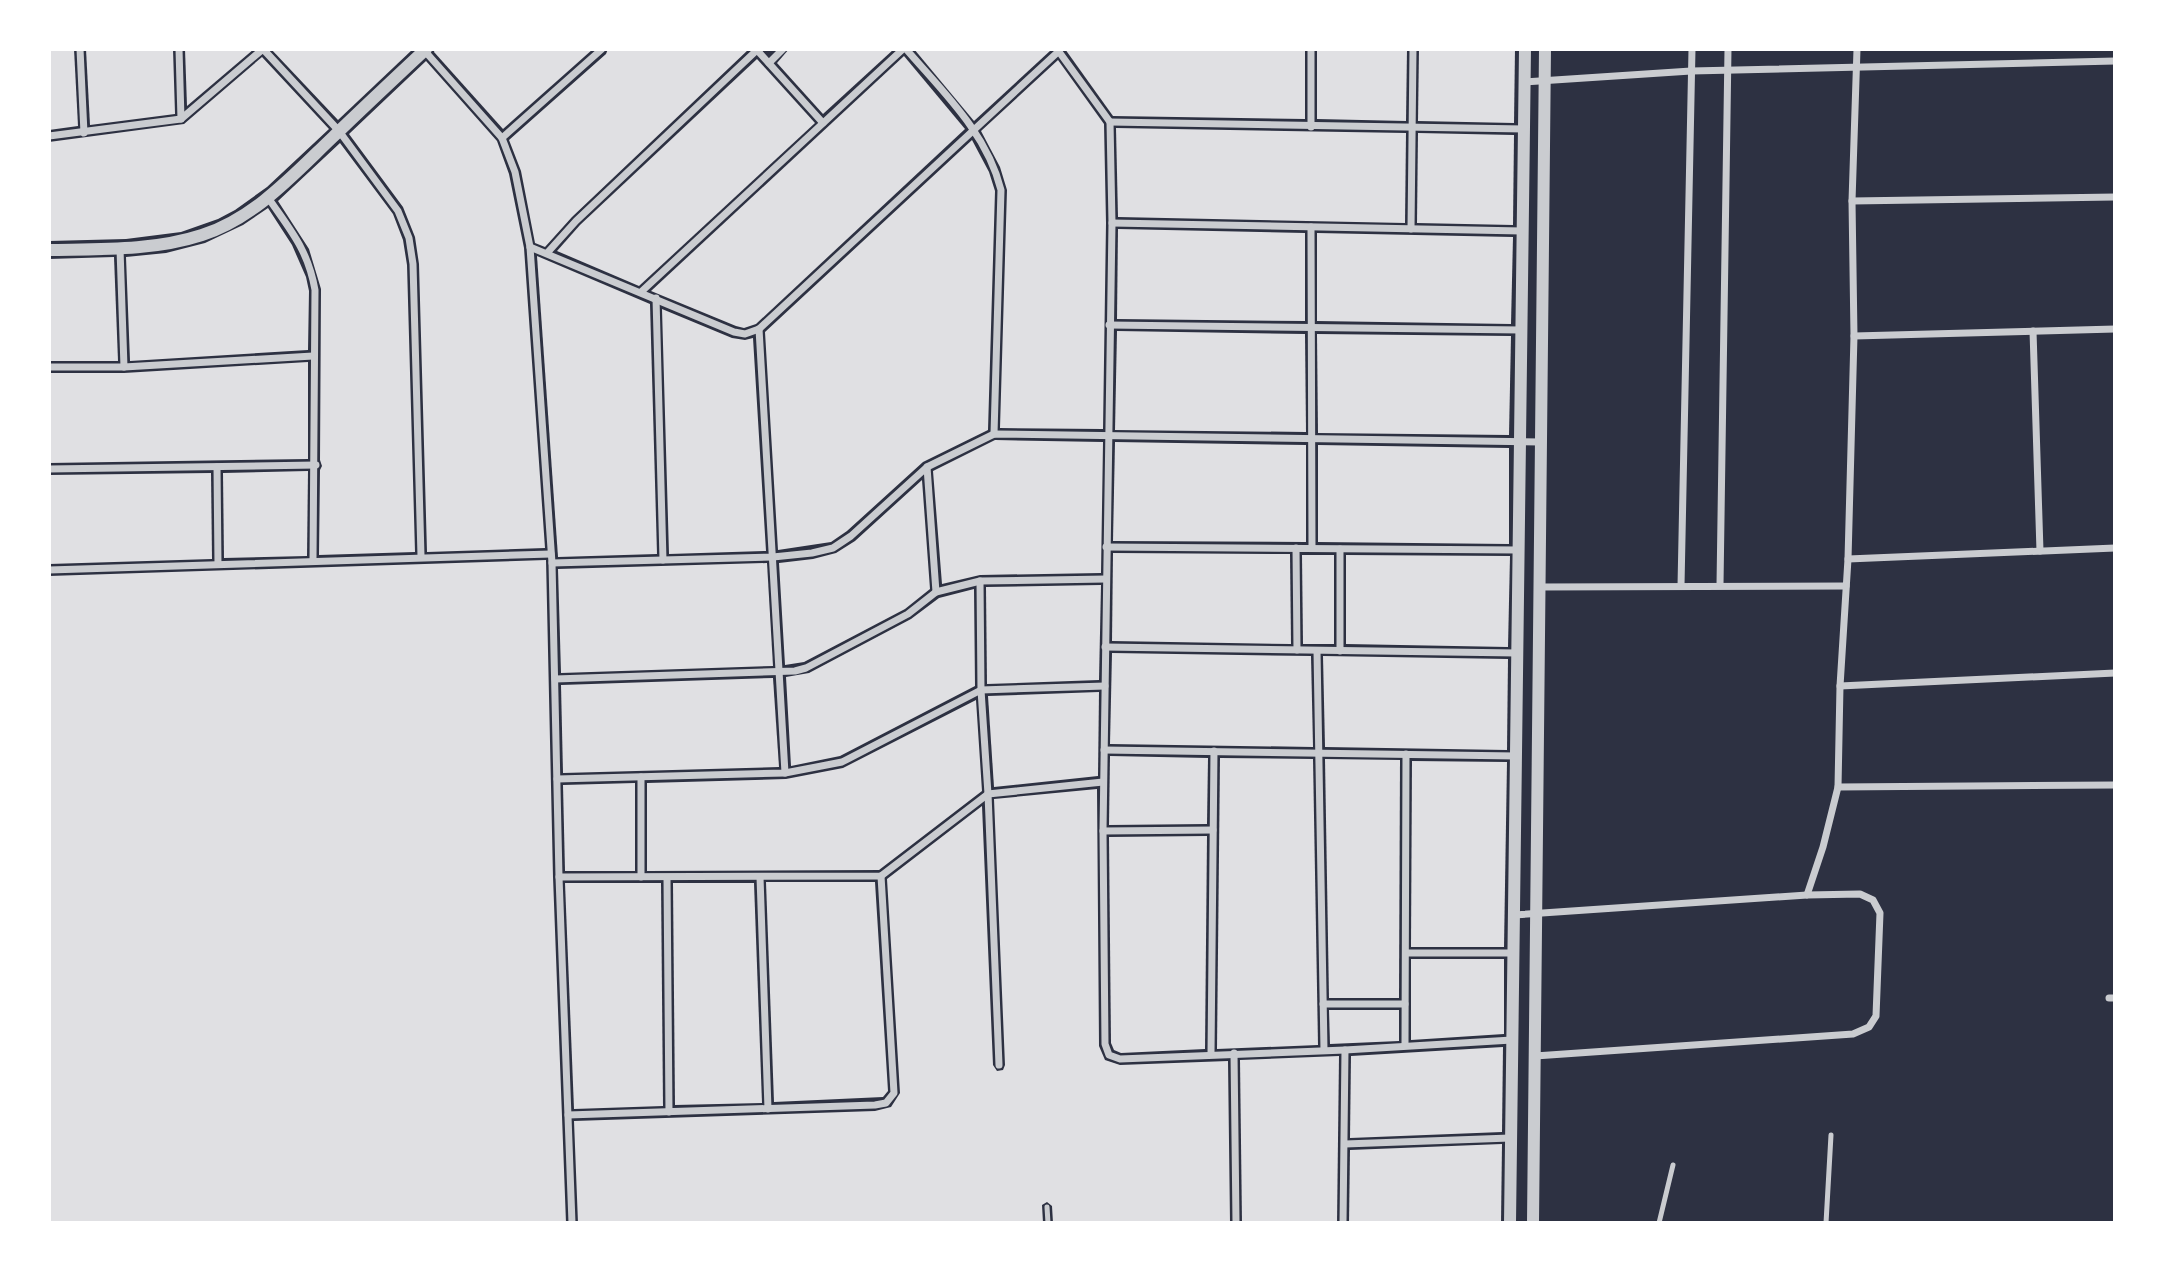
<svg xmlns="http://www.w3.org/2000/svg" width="2164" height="1272" viewBox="0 0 2164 1272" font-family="'DM Sans',sans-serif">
  <rect width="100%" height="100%" fill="#2d3142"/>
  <!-- building -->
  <g fill="#e0e0e3">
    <path d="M49,49H74L78,126L49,130Z"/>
    <path d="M86,49H173L175,114L90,125Z"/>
    <path d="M185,49H254L187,106Z"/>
    <path d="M271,49H413L338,120Z"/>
    <path d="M435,49H593L503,129L434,52Z"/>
    <path d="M608,49H749L572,217L545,247L535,243L521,171L509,140L606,54Z"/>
    <path d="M789,49H894L823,114L777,63Z"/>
    <path d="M914,49H1051V50L974,121Z"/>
    <path d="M1065,49H1305V119L1113,116Z"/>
    <path d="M1317,49H1407L1406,121L1317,119Z"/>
    <path d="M1419,49H1515L1514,123L1418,121Z"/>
    <path d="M904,56L965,129L756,324L744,328L736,326L651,291Z"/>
    <path d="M262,57L329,129L267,187L235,210L218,219L181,232L126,239L49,241V142L184,124Z"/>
    <path d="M757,59L815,123L639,286L557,251L580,225Z"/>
    <path d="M1058,60L1104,124L1106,223L1103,429L1000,428L1007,190L1000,167L981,131Z"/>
    <path d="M426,61L497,141L509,174L524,248L545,548L427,552L419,264L415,237L403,207L349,134Z"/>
    <path d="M1116,128L1406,133L1405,223L1118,217Z"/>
    <path d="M1418,133L1514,135L1513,225L1417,223Z"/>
    <path d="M972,140L989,172L995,191L988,430L923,462L847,531L831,542L778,550L765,332Z"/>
    <path d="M340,143L393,214L403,240L407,265L415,552L319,555L320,470L322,466L320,460L321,289L309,249L278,201Z"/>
    <path d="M268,208L292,245L306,277L309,291L308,350L130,361L126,257L166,253L205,243L243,225Z"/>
    <path d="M1118,229L1305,233V321L1117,319Z"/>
    <path d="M1317,233L1513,237L1511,324L1317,321Z"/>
    <path d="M537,256L650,304L657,554L558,557Z"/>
    <path d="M114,257L118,361H49V259Z"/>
    <path d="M662,309L732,338L745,340L753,338L766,551L669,554Z"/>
    <path d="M1117,331L1305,334L1306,432L1115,430Z"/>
    <path d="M1317,334L1511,336L1509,435L1318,433Z"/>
    <path d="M308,362V459L49,463V373H124Z"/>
    <path d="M995,440L1103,442L1101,573L980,575L942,584L933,471Z"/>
    <path d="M1115,442L1306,445V542L1113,541Z"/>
    <path d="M1318,445L1509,448V544L1318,542Z"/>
    <path d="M308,471L307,556L224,558L223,473Z"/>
    <path d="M211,473L212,559L49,564V475Z"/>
    <path d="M922,480L930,589L905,609L804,662L785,665L779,563L813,559L836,553L855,541Z"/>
    <path d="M1113,553L1290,554L1291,644L1112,641Z"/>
    <path d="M1302,555H1334V644H1303Z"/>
    <path d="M1346,555L1510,556L1508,647L1346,644Z"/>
    <path d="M546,560L553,877L566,1223H49V576Z"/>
    <path d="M767,563L773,666L561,673L558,569Z"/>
    <path d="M1101,585L1099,680L987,684L986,587Z"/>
    <path d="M974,589L975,686L840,756L791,766L786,677L809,673L911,619L939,598Z"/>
    <path d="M1112,653L1311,656L1313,747L1110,744Z"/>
    <path d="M1323,656L1508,659L1507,750L1325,747Z"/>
    <path d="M773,678L779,767L563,773L561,685Z"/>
    <path d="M1099,692L1098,776L994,787L988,696Z"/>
    <path d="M976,700L982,791L879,870L647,871V783L786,779L843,768Z"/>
    <path d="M1110,756L1208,758L1207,824L1109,825Z"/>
    <path d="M1220,758L1313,759L1318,1045L1217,1049Z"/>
    <path d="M1325,759L1400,760L1399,998H1329Z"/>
    <path d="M1412,761L1507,762L1504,947H1411Z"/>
    <path d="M635,783V871H565L563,785Z"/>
    <path d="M1097,789L1099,1046L1105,1060L1120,1065L1228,1061L1230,1223H1053L1052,1206L1047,1202L1042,1205L1043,1223H578L574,1121L875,1111L891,1107L900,1093L887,879L982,806L993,1065L997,1071L1003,1070L1005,1065L994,799Z"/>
    <path d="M1207,836L1205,1049L1121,1053L1114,1050L1111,1043L1109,837Z"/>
    <path d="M766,882H875L888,1091L883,1097L774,1102Z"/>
    <path d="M565,883H661L663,1106L574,1109Z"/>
    <path d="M673,883H754L762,1103L675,1105Z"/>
    <path d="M1411,959H1504V1034L1411,1040Z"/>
    <path d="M1329,1010H1399V1041L1330,1044Z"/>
    <path d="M1503,1047L1502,1132L1350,1138L1351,1056Z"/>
    <path d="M1339,1056L1337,1223H1242L1240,1060Z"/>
    <path d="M1502,1144L1501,1223H1349L1350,1150Z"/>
  </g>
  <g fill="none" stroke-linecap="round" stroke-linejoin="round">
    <!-- service -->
    <g stroke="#caccd0" stroke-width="5">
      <path d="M1047,1207L1048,1223"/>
      <path d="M1659,1223L1673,1165"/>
      <path d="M1826,1223L1831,1135"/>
    </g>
    <!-- minor -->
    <g stroke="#caccd0" stroke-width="7">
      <path d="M80,49L84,133"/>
      <path d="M179,49L181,119"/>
      <path d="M423,49L502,138L515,172L530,247L552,563L559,877L572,1223"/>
      <path d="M756,49L823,123"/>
      <path d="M906,49C943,92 987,133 1001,190L994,434"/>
      <path d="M1057,49L1110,122L1112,223L1103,831L1105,1044L1109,1055L1120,1059L1345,1050L1512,1040"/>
      <path d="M1311,49V127"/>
      <path d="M769,63L783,49"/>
      <path d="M1524,82L1691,71L2115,61"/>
      <path d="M1110,122L1524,129"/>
      <path d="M49,136L181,119L263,49L339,131L398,211L409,238L413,264L421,556"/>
      <path d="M502,138L602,49"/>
      <path d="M269,199C291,231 308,250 315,290L313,561"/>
      <path d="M1852,201L2115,197"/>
      <path d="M1112,223L1522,231"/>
      <path d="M1311,227L1312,548"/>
      <path d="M1411,229L1413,49"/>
      <path d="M530,247L734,332L745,334L759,329L1059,51"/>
      <path d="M120,249L124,367"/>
      <path d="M548,252L576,221L757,50"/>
      <path d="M641,292L903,49"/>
      <path d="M656,298L663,560"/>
      <path d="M1109,325L1521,330"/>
      <path d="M759,329L785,773"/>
      <path d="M2033,331L2040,551"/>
      <path d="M1854,336L2115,329"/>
      <path d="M49,367H124L313,356"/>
      <path d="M217,467L218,564"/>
      <path d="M927,467L936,592"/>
      <path d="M49,469L316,465"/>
      <path d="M1106,547L1518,550"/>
      <path d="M1296,548L1297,650"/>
      <path d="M1848,559L2115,548"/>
      <path d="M552,563L773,557L812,553L833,548L851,536L927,467L994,434L1540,442"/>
      <path d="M49,570L551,554"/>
      <path d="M980,581L981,690L988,794L999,1065"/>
      <path d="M1720,585L1728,49"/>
      <path d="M1681,586L1692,49"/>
      <path d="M1539,587L1846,586"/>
      <path d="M1105,647L1517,653"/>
      <path d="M1317,651L1324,1050"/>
      <path d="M1340,651V549"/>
      <path d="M555,679L795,671L806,668L908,614L936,592L980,581L1106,579"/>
      <path d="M1840,686L2115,673"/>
      <path d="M1104,750L1516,756"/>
      <path d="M557,779L785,773L842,762L981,690L1105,686"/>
      <path d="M1838,787L2115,785"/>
      <path d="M1103,831L1213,830"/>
      <path d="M559,877L881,876L988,794L1103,782"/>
      <path d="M641,877V777"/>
      <path d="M760,877L768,1109"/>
      <path d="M667,878L669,1112"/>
      <path d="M1807,895L1823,847L1838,787L1840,686L1848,559L1854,336L1852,201L1857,49"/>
      <path d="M1514,915L1807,895L1860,894L1873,900L1880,913L1876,1016L1869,1027L1853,1034L1535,1056"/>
      <path d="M1406,953H1513"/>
      <path d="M2109,998H2115"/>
      <path d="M1323,1004H1405"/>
      <path d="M1405,1044L1406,754"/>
      <path d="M1234,1053L1236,1223"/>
      <path d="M1211,1054L1214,751"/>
      <path d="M568,1115L875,1105L886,1103L894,1093L881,876"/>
      <path d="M1345,1144L1510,1138"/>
      <path d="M1343,1223L1345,1050"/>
    </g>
    <!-- tertiary -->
    <g stroke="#caccd0" stroke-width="12">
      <path d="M49,250C100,249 153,251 202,235C255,218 294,174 333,137C364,107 395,78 426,49"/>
      <path d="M1510,1223L1525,49"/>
      <path d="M1533,1223L1545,49"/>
    </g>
  </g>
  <!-- border -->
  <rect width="2164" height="1272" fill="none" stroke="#ffffff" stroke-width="102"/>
</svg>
